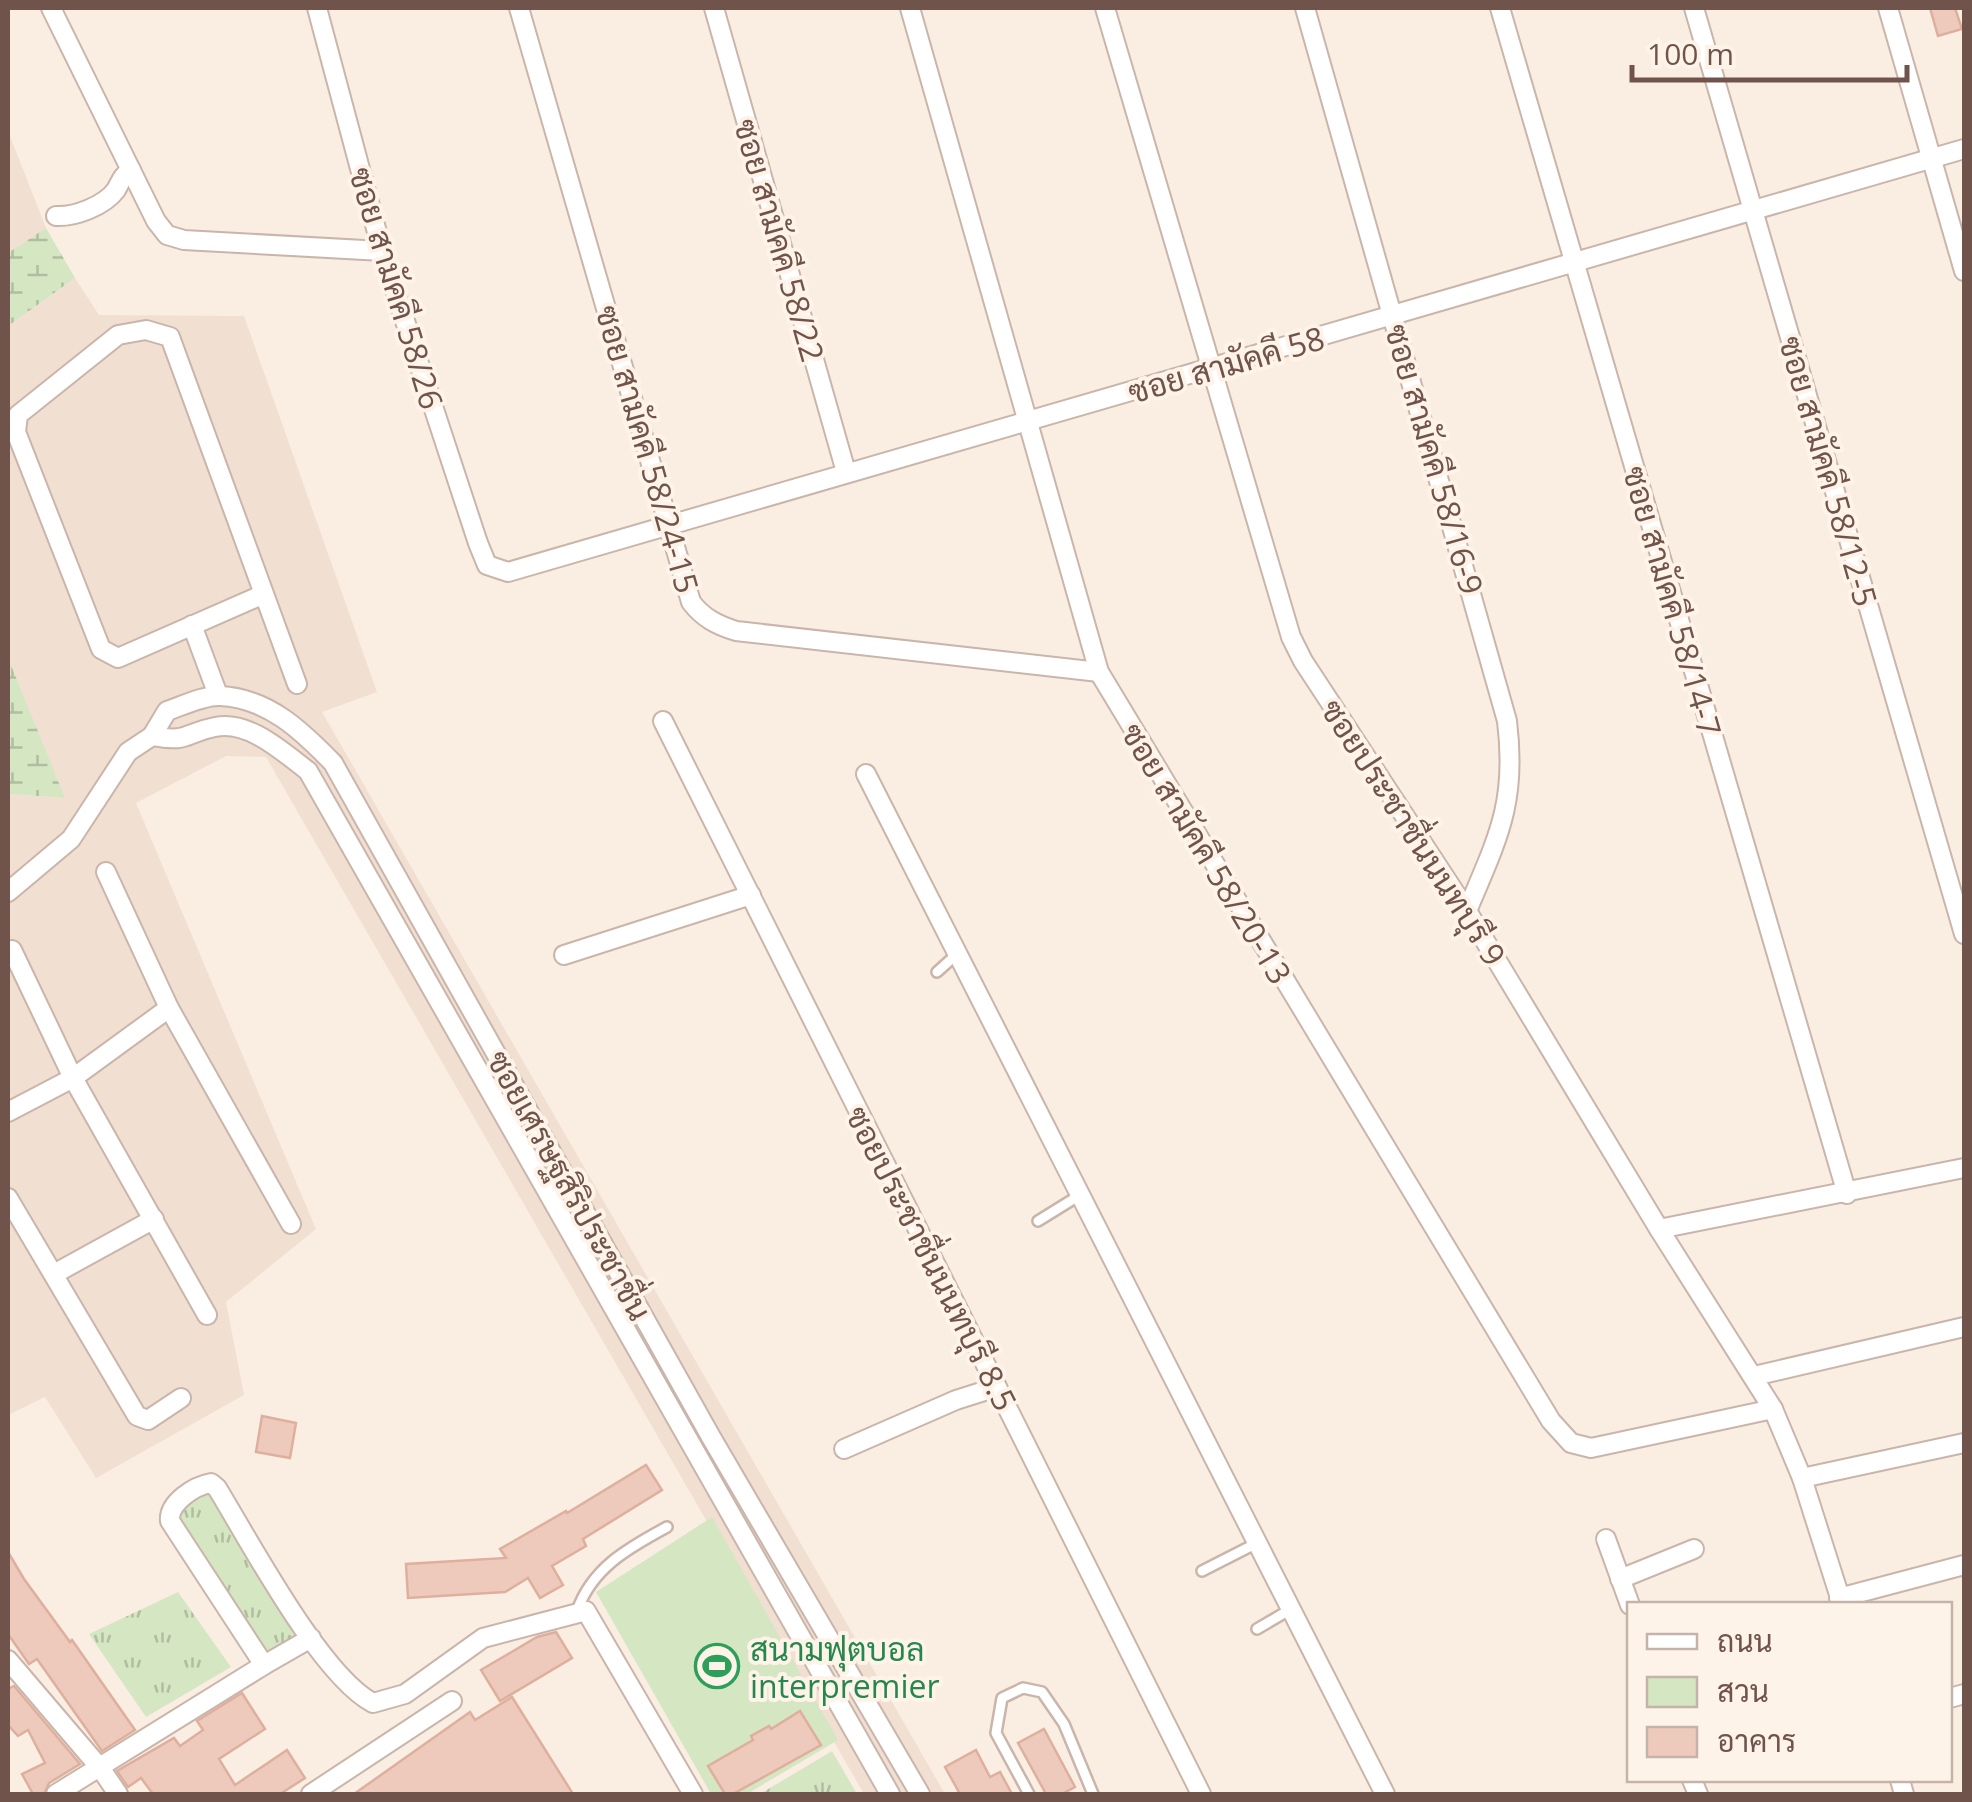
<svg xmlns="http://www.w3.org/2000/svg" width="1972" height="1802" viewBox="0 0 1972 1802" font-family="'Open Sans',Sarabun,sans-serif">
  <defs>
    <pattern id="grass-tufts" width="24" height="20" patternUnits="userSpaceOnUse" patternTransform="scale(2.5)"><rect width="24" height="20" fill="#d5e6c2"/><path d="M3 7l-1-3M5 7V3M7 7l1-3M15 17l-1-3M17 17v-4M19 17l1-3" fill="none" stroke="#b1bda0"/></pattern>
    <pattern id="wetland-marsh" width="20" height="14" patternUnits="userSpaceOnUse" patternTransform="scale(2.5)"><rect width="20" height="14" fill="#d5e6c2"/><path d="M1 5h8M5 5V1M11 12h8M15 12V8" fill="none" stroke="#b1bda0"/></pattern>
  </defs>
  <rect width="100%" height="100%" fill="#faeee3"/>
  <!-- residential -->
  <g fill="#f1dfd2">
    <path d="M8,131L46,228L8,253Z"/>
    <path d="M75,278L99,315L244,316L377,692L322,712L945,1794H864L266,757L226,756L136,803L316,1229L226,1302L244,1395L96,1478L45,1397L8,1415V794L64,798L8,658V326Z"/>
  </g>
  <!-- grass -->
  <g fill="url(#grass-tufts)">
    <path d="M209,1482L308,1638L261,1667L162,1513Z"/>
    <path d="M178,1592L231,1667L146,1717L89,1634Z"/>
    <path d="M832,1751L857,1794H760Z"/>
  </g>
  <!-- wetland -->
  <g fill="url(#wetland-marsh)">
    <path d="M46,228L75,278L8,326V253Z"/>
    <path d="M8,658L65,798L8,794Z"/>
  </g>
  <!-- green -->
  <path fill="#d5e6c2" d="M712,1517L838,1740L747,1794H711L596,1592Z"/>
  <!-- building -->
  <g fill="#eecabc" stroke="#dfaf9e" stroke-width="2.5">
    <path d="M1930,8H1955L1962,29L1938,36Z"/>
    <path d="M262,1416L296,1423L290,1458L256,1452Z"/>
    <path d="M646,1465L662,1490L583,1539L586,1546L552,1566L563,1585L540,1598L528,1578L505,1592L408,1598L406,1564L506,1558L500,1549L566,1511L567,1513Z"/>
    <path d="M8,1552L24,1579L70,1642L72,1640L135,1730L102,1751L37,1659L29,1664L8,1634Z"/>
    <path d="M556,1632L572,1658L500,1701L481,1670L537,1637Z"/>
    <path d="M14,1686L80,1764L49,1783L44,1794H33L22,1774L45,1763L28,1730L18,1736L8,1725V1689Z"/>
    <path d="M242,1693L265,1729L219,1759L235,1785L287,1750L305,1778L280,1794H153L141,1778L128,1787L117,1771L174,1738L180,1746L203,1730L197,1721Z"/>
    <path d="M512,1697L573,1794H354L470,1712L475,1720Z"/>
    <path d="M800,1711L821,1745L733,1794H725L708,1766L753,1740L751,1736L769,1726L771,1729Z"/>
    <path d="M1044,1729L1075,1787L1062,1794H1046L1018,1743Z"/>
    <path d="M976,1750L990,1777L1000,1772L1012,1794H960L945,1767Z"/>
  </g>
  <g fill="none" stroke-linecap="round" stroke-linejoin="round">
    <defs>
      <g id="lane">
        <path d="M937,972L957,954"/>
        <path d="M1038,1221L1080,1195"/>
        <path d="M1202,1571L1257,1543"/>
        <path d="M577,1611C592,1568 628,1548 667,1527"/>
        <path d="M1257,1629L1291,1609"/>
        <path d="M1029,1794L996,1733L1002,1698L1023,1688L1042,1692L1064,1724L1093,1794"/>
      </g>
      <g id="street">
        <path d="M51,8L156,221L167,235L184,240L382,251"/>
        <path d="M317,8L382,251L478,543L487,565L508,572L1964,149"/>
        <path d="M519,8L691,602C703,618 717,625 736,631L1099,672"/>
        <path d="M714,8L846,472"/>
        <path d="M910,8L1099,672L1551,1421L1571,1443L1591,1448L1773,1409"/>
        <path d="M1105,8L1291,637L1303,661L1467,911L1659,1229L1773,1409L1802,1478L1842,1604"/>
        <path d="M1305,8L1507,721C1517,803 1498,837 1467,911"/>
        <path d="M1500,8L1847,1194"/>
        <path d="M1694,8L1964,934"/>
        <path d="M1888,8L1964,271"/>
        <path d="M56,216C75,217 104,206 116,190C121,181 122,176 131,170"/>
        <path d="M264,594L118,658L101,649L16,432L18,415L118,335L146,330L170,337L297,684"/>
        <path d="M192,625L218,695"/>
        <path d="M663,721L1201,1794"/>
        <path d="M152,736C190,743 183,733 215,727C249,720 283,752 308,771L890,1794"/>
        <path d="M866,774L1385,1794"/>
        <path d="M106,872L169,1008L291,1224"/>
        <path d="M8,892L71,839L128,752L152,736L167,711C182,706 204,695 220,696C268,698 302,731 333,763L711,1437L920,1794"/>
        <path d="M12,950L73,1078L207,1315"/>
        <path d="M564,955L751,895"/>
        <path d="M8,1112L73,1078L169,1008"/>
        <path d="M8,1198L137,1416L148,1420L181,1398"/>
        <path d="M1659,1229L1964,1168"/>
        <path d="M54,1274L154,1219"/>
        <path d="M1754,1376L1964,1327"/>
        <path d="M844,1449L956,1400L997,1387"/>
        <path d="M1802,1478L1964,1443"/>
        <path d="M1606,1539L1630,1605"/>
        <path d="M1620,1579L1694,1549"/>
        <path d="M1839,1598L1964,1565"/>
        <path d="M311,1638L264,1665L170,1521C168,1503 194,1486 211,1483L217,1488C250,1542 321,1676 373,1703L405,1694L483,1638L586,1611L693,1794"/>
        <path d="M8,1660L101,1769L118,1794"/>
        <path d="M1950,1698L1964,1694"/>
        <path d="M1692,1780L1698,1794"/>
        <path d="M1900,1780L1904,1794"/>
        <path d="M56,1794L264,1665"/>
        <path d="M311,1794L452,1701"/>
      </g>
    </defs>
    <!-- lane casing -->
    <use href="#lane" stroke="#cab5aa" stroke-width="14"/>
    <!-- street casing -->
    <use href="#street" stroke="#cab5aa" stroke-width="22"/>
    <!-- lane -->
    <use href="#lane" stroke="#fff" stroke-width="9"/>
    <!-- street -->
    <use href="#street" stroke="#fff" stroke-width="18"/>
  </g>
  <!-- icons -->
  <defs>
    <symbol id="stadium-ring" viewBox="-11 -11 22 22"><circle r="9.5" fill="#fef3e8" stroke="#2e9e5b" stroke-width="1.5"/><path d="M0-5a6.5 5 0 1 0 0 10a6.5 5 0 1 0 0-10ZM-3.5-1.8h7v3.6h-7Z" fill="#2e9e5b"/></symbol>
  </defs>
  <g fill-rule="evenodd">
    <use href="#stadium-ring" x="692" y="1641" width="50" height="50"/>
  </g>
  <g text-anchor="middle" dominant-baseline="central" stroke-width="8" stroke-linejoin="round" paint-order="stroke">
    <!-- street labels -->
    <g font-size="32" fill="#70544b" stroke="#fef3e8">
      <text transform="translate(780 240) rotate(74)">ซอย สามัคคี 58/22</text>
      <text transform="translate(397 288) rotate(73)">ซอย สามัคคี 58/26</text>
      <text transform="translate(1226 364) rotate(-16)">ซอย สามัคคี 58</text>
      <text transform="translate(648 449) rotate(74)">ซอย สามัคคี 58/24-15</text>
      <text transform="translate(1435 459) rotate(74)">ซอย สามัคคี 58/16-9</text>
      <text transform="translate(1829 471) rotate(74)">ซอย สามัคคี 58/12-5</text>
      <text transform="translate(1673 601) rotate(74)">ซอย สามัคคี 58/14-7</text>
      <text transform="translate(1414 832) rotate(57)">ซอยประชาชื่นนนทบุรี 9</text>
      <text transform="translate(1207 853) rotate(59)">ซอย สามัคคี 58/20-13</text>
      <text transform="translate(570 1185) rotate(61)">ซอยเศรษฐสิริประชาชื่น</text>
      <text transform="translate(932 1258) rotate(63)">ซอยประชาชื่นนนทบุรี 8.5</text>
    </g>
    <!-- leisure labels -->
    <g font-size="32" fill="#27864d" stroke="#fef3e8" text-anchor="start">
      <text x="750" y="1648">สนามฟุตบอล<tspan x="750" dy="37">interpremier</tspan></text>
    </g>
  </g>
  <!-- border -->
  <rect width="1972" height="1802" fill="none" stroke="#70544b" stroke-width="20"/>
  <!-- legend -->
  <rect x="1627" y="1602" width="325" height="180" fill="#fef3e8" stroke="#c5b3a9" stroke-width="2.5"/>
  <rect x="1647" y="1634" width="50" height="15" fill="#ffffff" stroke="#c5b3a9" stroke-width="2.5"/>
  <text x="1717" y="1652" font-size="30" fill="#70544b">ถนน</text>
  <rect x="1647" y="1677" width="50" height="30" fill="#d5e6c2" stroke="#c5b3a9" stroke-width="2.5"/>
  <text x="1717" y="1702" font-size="30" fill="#70544b">สวน</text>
  <rect x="1647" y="1727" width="50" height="30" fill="#eecabc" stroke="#c5b3a9" stroke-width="2.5"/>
  <text x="1717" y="1752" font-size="30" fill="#70544b">อาคาร</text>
  <!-- scale -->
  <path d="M1632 65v15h275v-15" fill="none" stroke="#70544b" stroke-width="5"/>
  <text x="1647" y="65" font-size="30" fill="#70544b" stroke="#fef3e8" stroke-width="8" paint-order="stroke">100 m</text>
</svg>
